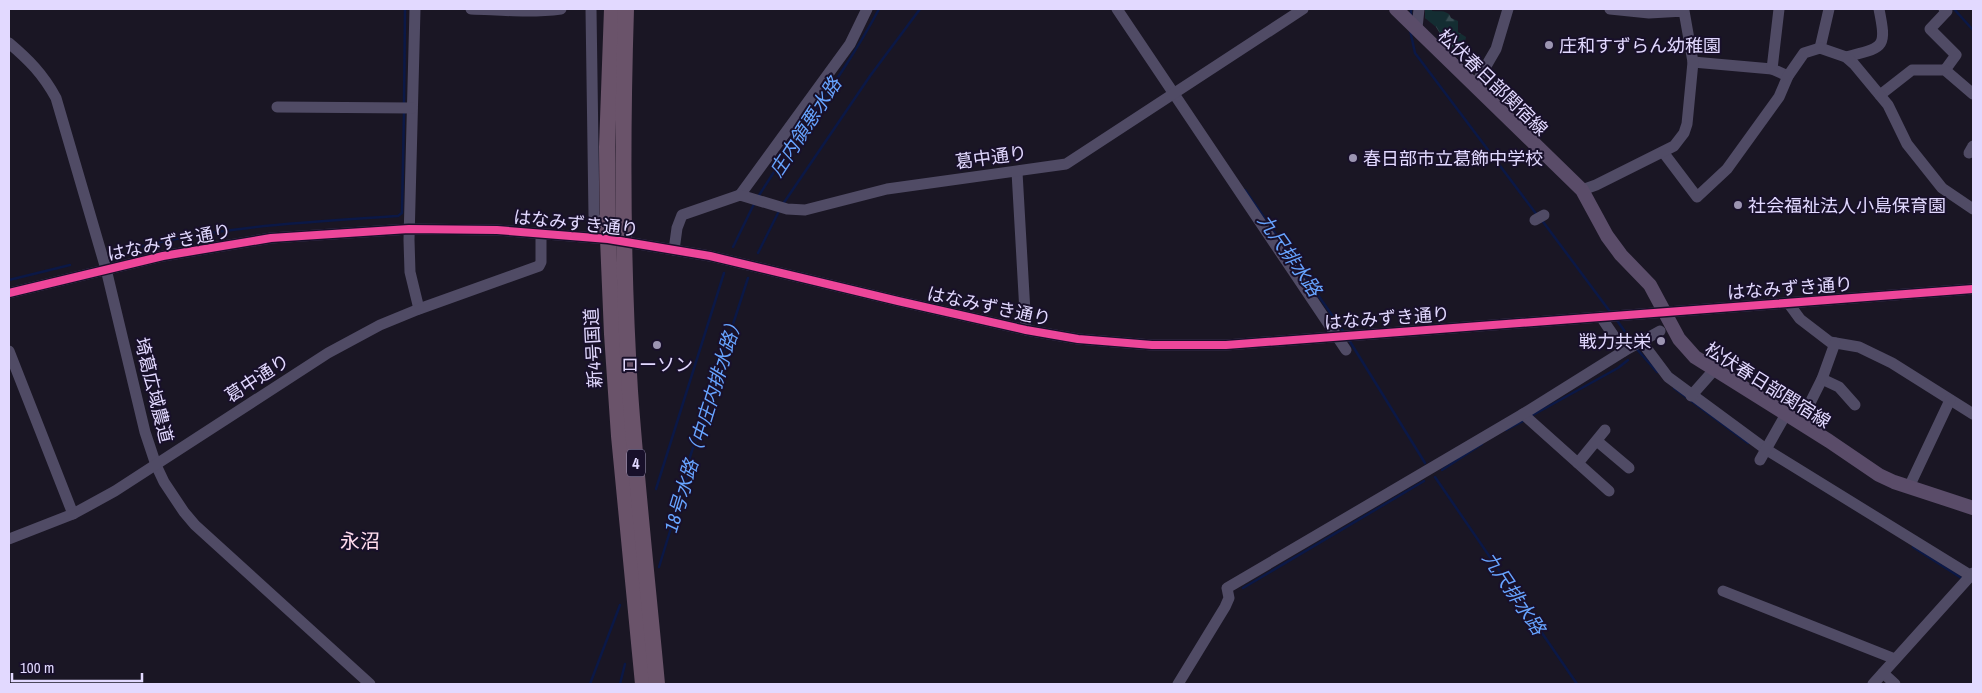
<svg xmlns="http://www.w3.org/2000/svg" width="1982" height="693" viewBox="0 0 1982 693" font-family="'Archivo Narrow','Noto Sans JP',sans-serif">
  <defs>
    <pattern id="forest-firs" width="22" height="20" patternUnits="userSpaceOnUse" patternTransform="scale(1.25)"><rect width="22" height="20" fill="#142d32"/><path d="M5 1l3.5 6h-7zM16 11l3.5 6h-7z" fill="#364b51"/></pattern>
  </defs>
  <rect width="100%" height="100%" fill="#1a1624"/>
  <!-- forest -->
  <path fill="url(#forest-firs)" d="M1425,9H1432V11C1439,12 1443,10 1449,14L1451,18L1458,21V32L1466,37C1465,47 1457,46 1449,48L1436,27L1425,18Z"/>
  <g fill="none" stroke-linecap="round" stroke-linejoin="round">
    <!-- stream -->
    <g stroke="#0b1846" stroke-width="2.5">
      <path d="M1954,9L1973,30"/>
      <path d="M1411,17V9"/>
      <path d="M1410,30L1415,53L1537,215"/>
      <path d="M404,104L405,10"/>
      <path d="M1245,190L1343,331"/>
      <path d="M758,197C797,134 844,75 879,9"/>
      <path d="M783,204L870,76L920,9"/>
      <path d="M1541,219L1611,313"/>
      <path d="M733,247L754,204"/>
      <path d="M135,248C221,226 310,222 398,216L402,213L404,112"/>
      <path d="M758,253L779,211"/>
      <path d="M9,280L70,265"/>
      <path d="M1616,319L1633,343"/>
      <path d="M1349,340L1425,463"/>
      <path d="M1636,348L1657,372"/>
      <path d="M1674,388L1748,443"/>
      <path d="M1531,416L1618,368L1628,360"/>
      <path d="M1506,430L1525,420"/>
      <path d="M1442,470L1482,444"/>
      <path d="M1435,477L1577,684"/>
      <path d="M656,489L724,273"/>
      <path d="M1913,547L1963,579"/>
      <path d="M659,567L688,473L690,457L748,278"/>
      <path d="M1243,588L1424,481"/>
      <path d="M590,684L620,605"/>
      <path d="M620,684L625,664"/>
    </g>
    <!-- minor -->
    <g stroke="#504b65" stroke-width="11">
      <path d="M415,9L409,240L410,272L419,309"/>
      <path d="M471,9C501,10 531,13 561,9"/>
      <path d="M591,9L594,216L607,238"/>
      <path d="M1117,9L1346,350"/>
      <path d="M1944,9L1947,11L1930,29L1956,55L1945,70"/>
      <path d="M1417,28L1419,9"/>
      <path d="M9,43C29,60 43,74 56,98L106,269L145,432L156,465L164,482L184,512L195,525L370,684"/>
      <path d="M1820,48L1829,9"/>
      <path d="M1846,57C1884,47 1887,49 1879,9"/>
      <path d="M1693,62L1772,69L1788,76"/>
      <path d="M1772,69L1779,9"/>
      <path d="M1475,85L1496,49L1508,9"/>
      <path d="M1880,95L1912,70H1945L1973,94"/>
      <path d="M277,107L412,108"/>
      <path d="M1663,152L1697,197L1727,169L1779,97L1788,76L1804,53L1820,48L1846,57L1854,64L1888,105L1907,144L1942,188L1973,209"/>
      <path d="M1969,153L1973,146"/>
      <path d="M1017,172L1026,330"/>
      <path d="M1582,190L1596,185L1674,146L1684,133L1687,124L1693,62L1684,11L1649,13L1610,9"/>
      <path d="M740,195L850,44L867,9"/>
      <path d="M1535,220L1544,215"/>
      <path d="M674,250L677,228L682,215L740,195L787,209L805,210L887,189L1066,164L1303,9"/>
      <path d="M9,293L163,256L271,238L409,229L497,230L608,239L710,256L898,301L1026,330L1078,339L1152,345H1226L1973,289"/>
      <path d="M1789,304L1800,319L1830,342L1859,347L1892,363L1973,414"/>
      <path d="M1601,317L1624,351"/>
      <path d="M1641,341L1668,377L1767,450L1973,577"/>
      <path d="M9,351L73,514"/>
      <path d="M1822,379L1839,387L1855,405"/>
      <path d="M1691,396L1714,370"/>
      <path d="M1523,414L1609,491"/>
      <path d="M1800,423L1822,379L1835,343"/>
      <path d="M1597,441L1629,468"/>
      <path d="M1760,460L1786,414"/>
      <path d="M1578,463L1605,430"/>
      <path d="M1909,487L1950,400"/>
      <path d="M9,539L73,514L115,491L328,353L380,325L419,309L539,266L541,262V233"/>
      <path d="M1723,591L1895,659"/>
      <path d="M1883,673L1895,684"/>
      <path d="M1178,684L1225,607L1229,598L1227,588L1523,414L1624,351L1660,331"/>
      <path d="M1873,684L1973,573"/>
    </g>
    <!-- major -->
    <path stroke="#5a4c69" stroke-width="14" d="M1396,9L1582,190L1607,236L1621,255L1650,285L1679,339L1695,357L1829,441L1879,475L1894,482L1973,508"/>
    <!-- highway -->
    <g stroke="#6a536a" stroke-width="16">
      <path d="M612,9L607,147L608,239L612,334L619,436L643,684"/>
      <path d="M626,9C622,136 622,263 630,391C637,489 648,586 657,684"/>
    </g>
    <defs>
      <path id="cycleway" d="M9,293L163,256L271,238L409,229L497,230L608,239L710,256L898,301L1026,330L1078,339L1152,345H1226L1973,289"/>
    </defs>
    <!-- cycleway casing -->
    <use href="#cycleway" stroke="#18102a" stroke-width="11"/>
    <!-- cycleway -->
    <use href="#cycleway" stroke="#ed469a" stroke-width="8"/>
  </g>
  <!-- markers -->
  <g fill="#9c95b2" stroke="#18102a" stroke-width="2">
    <circle cx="1549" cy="45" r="5"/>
    <circle cx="1353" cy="158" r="5"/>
    <circle cx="1738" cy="205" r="5"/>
    <circle cx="1661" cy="341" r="5"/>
    <circle cx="657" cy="345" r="5"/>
  </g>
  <g text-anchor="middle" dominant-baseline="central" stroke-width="4" stroke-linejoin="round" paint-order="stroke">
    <!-- shield labels -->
    <rect fill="#18102a" stroke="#a59dbf" stroke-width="1" x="627" y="449.5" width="18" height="27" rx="4"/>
    <g font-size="16" font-weight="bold" fill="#e2d9ff">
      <text x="636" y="463">4</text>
    </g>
    <!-- poi labels -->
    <g font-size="18" fill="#e2d9ff" stroke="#18102a" text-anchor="start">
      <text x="1559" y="45">庄和すずらん幼稚園</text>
      <text x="1363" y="158">春日部市立葛飾中学校</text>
      <text x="1748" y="205">社会福祉法人小島保育園</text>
      <text x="1651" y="341" text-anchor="end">戦力共栄</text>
      <text x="657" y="364" text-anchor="middle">ローソン</text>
    </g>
    <!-- street labels -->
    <g font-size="18" fill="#e2d9ff" stroke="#18102a">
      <text transform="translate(1493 82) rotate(44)">松伏春日部関宿線</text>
      <text transform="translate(991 157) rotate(-8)">葛中通り</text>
      <text transform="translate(576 223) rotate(6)">はなみずき通り</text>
      <text transform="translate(169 242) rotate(-11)">はなみずき通り</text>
      <text transform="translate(1790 288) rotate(-4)">はなみずき通り</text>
      <text transform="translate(989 306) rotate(12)">はなみずき通り</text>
      <text transform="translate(1387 318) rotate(-4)">はなみずき通り</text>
      <text transform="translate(593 348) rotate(-93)">新4号国道</text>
      <text transform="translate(257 378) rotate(-33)">葛中通り</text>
      <text transform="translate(1768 385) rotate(32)">松伏春日部関宿線</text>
      <text transform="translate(154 390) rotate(76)">埼葛広域農道</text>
    </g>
    <!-- water labels -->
    <g font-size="19" font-style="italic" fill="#67a4ff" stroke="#18102a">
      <text transform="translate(805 127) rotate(-57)">庄内領悪水路</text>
      <text transform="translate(1290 255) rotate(55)">九尺排水路</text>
      <text transform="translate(703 423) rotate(-73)">18号水路（中庄内排水路）</text>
      <text transform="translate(1514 593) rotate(56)">九尺排水路</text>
    </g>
    <!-- quarter labels -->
    <g font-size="20" fill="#ffdbed" stroke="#18102a">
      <text x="360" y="540">永沼</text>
    </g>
  </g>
  <!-- border -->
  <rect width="1982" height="693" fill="none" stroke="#e2d9ff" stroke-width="20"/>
  <!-- scale -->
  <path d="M12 673v8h130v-8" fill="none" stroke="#e2d9ff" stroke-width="2.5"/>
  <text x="20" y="673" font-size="15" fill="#e2d9ff" stroke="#18102a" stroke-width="4" paint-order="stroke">100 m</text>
</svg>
